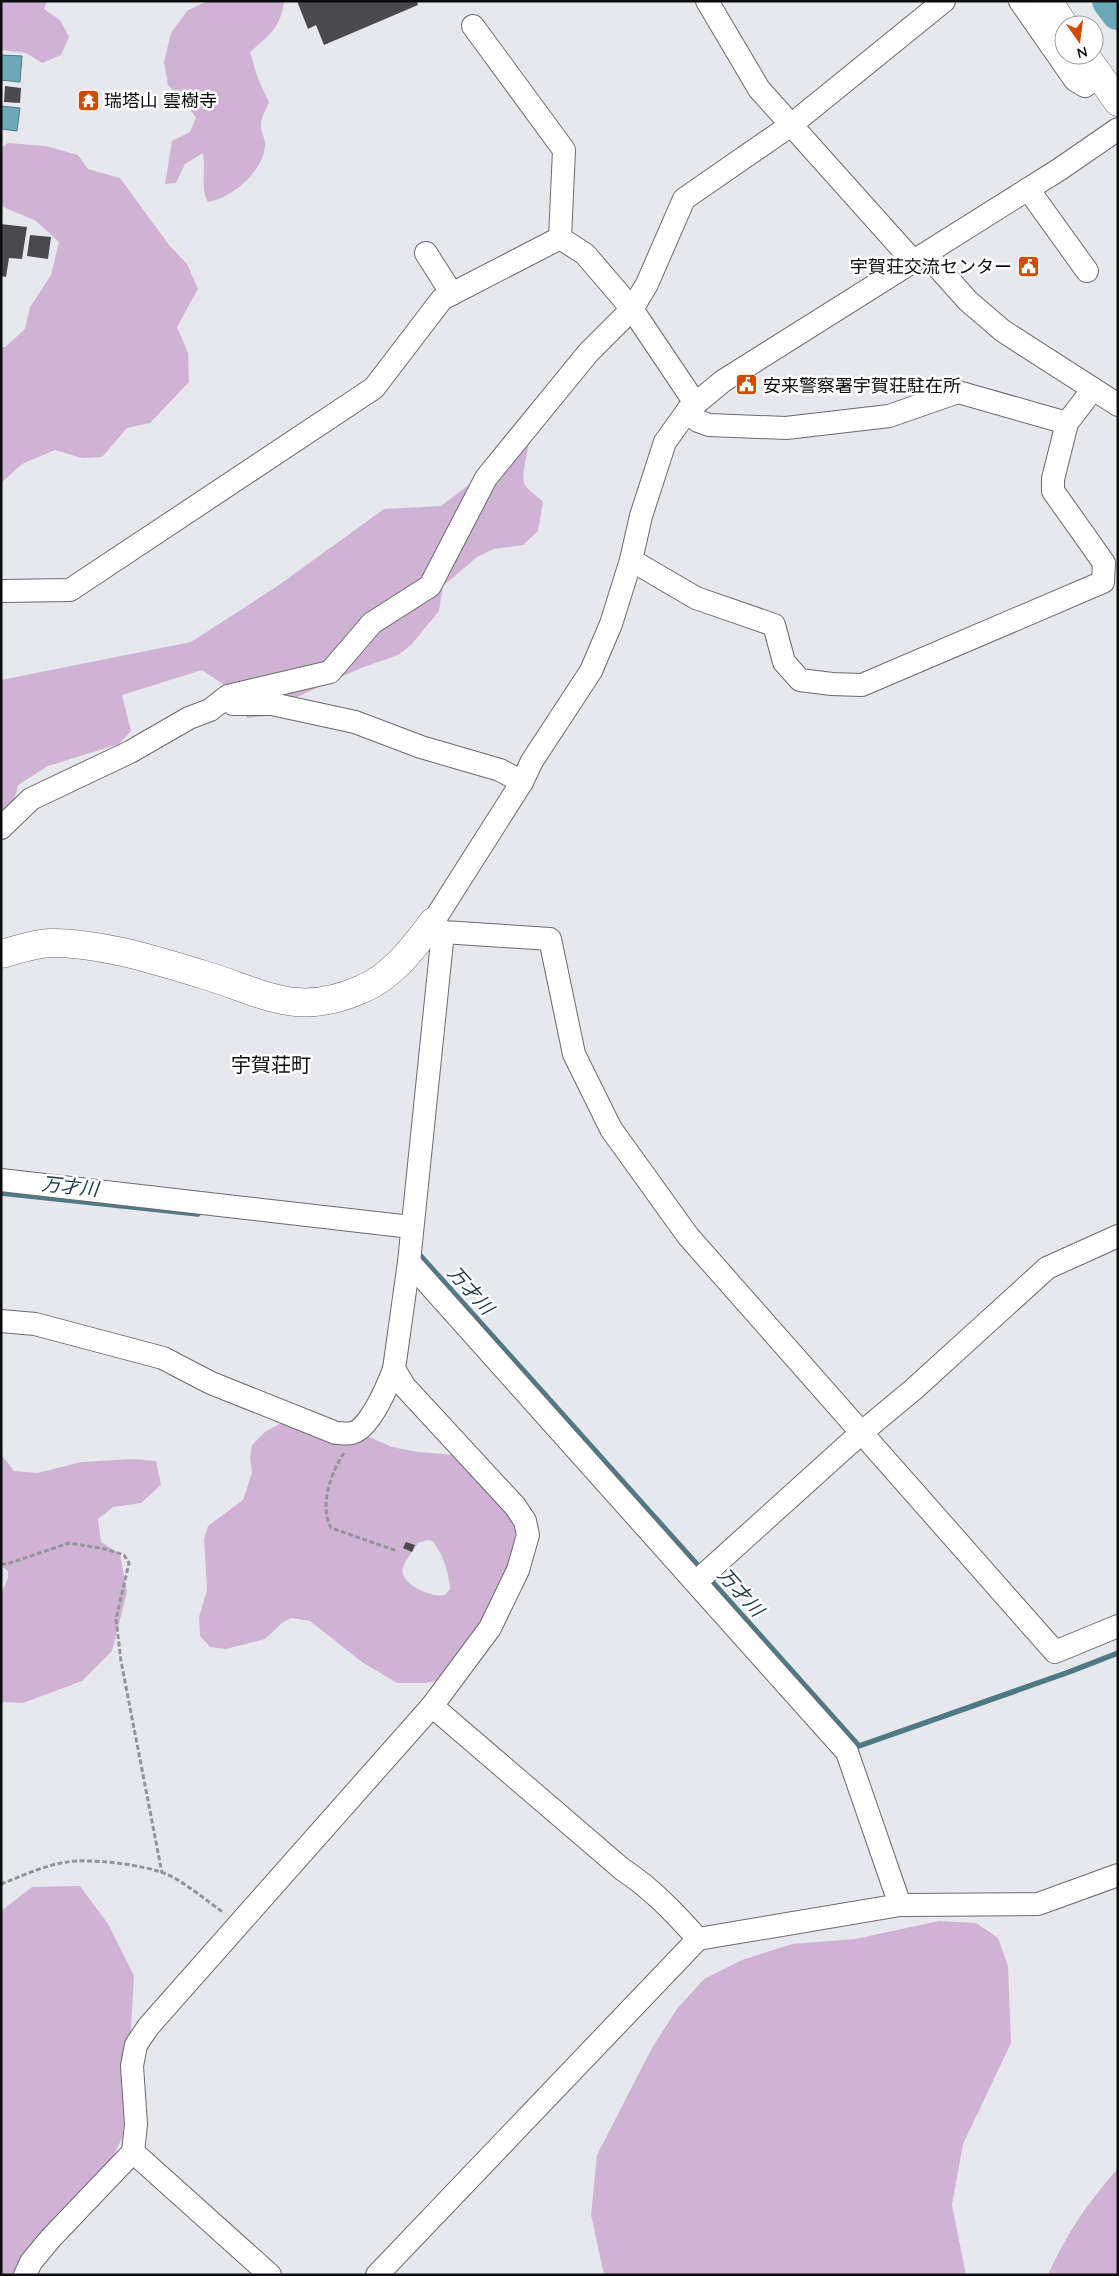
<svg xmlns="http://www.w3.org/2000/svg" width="1119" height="2276" font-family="Quicksand,'Noto Sans JP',sans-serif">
	<rect width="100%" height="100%" fill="#e7e8ed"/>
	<g fill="#d0b3d4" fill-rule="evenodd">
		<path d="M1,1H47L44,9L60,20L69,37L61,55L42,63L26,53L1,50Z"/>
		<path d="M208,1H284C281,27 269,36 250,52L258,79L269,102C267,108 261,117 261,124C260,131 266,139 265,146C263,172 232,198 208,202C200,189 206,169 203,153L185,164L176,183L165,184L172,141L190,132L196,118L187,105L168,85L164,62L171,33L188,10Z"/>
		<path d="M8,143L46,146L78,155L88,169L120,178L169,245L187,264L198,289L177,327L188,353L189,382L150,423L127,428L102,457L82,458L55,450L22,464L1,483V347H5L25,329L30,307L51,275L59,242L36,221L1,206V148Z"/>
		<path d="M529,434C531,448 519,474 525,485C529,491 537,496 543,502L538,531L523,545L494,549L477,557L443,586L439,611L411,645L398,655L361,668L286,702L268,716L247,718L235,692L202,670L122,695L131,731L119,744L48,766L18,785L14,801L1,812V680L191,642L276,587L384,509L441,506L504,458Z"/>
		<path d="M281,1423L367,1436L392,1447L418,1452L456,1455L472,1466L516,1524L513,1561L486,1616L440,1680L425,1683H397L362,1662L310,1621L291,1618L282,1623L265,1639L226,1649L210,1647L200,1636L199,1617L207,1590L204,1539L208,1526L243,1500L252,1473L250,1458L252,1445L265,1432ZM427,1540L433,1541C443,1554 449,1573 450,1589L445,1595C432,1598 398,1584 403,1567C406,1559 414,1550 418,1543Z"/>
		<path d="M1,1454L14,1471L37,1473L82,1462L133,1459L156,1461L161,1485L141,1503L113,1507L98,1519L101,1542L120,1554L127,1592L112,1651L82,1681L23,1703L1,1702V1593L8,1578V1571L1,1566Z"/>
		<path d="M80,1886L108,1924L134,1976L125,2132L113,2157L63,2211L13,2275H1V1911L32,1887Z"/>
		<path d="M939,1921L976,1923L998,1938L1008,1966L1011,2043L963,2144L952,2205L966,2275H604L591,2215L597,2155L652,2048L677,2009L704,1979L742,1960L792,1944L855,1939Z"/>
		<path d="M1118,2168V2275H1048C1067,2232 1088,2203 1118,2168Z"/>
	</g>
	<g fill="#6ca9b8" stroke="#4f7a85">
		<path d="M1,55L22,56L20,82L1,80Z"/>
		<path d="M1,106L20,108L17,131L1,129Z"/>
	</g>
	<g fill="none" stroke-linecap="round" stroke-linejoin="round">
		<g stroke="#4f7a85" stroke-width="5.5">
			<path d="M1,1193L198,1214"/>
			<path d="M418,1253L702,1570"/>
			<path d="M708,1577L859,1746L1069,1672L1118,1653"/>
		</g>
		<path stroke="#6ca9b8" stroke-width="34" d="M1109,1L1118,13"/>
	</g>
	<g fill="#4a4a4e">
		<path d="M297,1H417L418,5L324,45L316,25L308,29Z"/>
		<path d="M5,86L21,88L20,103L4,102Z"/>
		<path d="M1,224L27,227L22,259L9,258L6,277L1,276Z"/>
		<path d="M30,235L51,237L48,259L27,256Z"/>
		<path d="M406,1542L415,1545L412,1552L403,1548Z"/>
	</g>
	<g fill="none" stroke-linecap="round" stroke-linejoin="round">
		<defs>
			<g id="street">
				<path d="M707,1L759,89L913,261"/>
				<path d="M1020,1L1075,80L1085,86L1099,75"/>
				<path d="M1118,129L1060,169L723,381L688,410L665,442L641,516L631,560L611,624L591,671L532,761L522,782L433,922L443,932L550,939L574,1054L611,1129L688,1236L1055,1652L1118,1626"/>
				<path d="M1028,189L1087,271"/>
				<path d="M426,253L452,294"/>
				<path d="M926,254L968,301L1003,331L1118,405"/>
				<path d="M695,403L632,309L647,284L684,199L791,125L944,1"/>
				<path d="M688,410L698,421L709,425L786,428L889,416L958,392L1067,423"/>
				<path d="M631,560L696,598L774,625L784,662L800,680L832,684L862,685L1103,582L1104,563L1053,491V479L1067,423L1093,389"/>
				<path d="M1,591L70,590L374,388L442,299L560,238"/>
				<path d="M233,704H272L355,722L421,747L500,770L522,782"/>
				<path d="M1,828L31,799L130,752L189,718L210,710L228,696L330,672L372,623L430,586L486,478L588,353L632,309L585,254L560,238L564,150L473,26"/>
				<path d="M1,1180L411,1227"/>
				<path d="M409,1262L847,1752L900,1905"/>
				<path d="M1,1321L35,1324L163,1358L211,1383L336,1433C341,1433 347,1434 352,1433C370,1429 388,1385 394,1369"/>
				<path d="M696,1582L861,1433L914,1389L1047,1268L1118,1236"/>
				<path d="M432,1706L622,1869C652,1889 674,1912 698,1939"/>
				<path d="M133,2152L270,2275"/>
				<path d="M25,2275L31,2262L51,2238L133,2152L136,2124L132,2066L136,2045L148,2027L432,1706L490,1628L518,1570L528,1535L525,1521L515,1506L405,1387L394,1369L409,1262L443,932"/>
				<path d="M377,2275L698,1939L900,1905L1038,1904L1118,1875"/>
			</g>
			<path id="secondary" d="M1,954C17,950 33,944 49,943C98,942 155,960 201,974C263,992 295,1019 362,989C393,976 413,948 433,922"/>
			<g id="primary">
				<path d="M1048,1L1064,25"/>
				<path d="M1085,55L1118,102"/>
			</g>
		</defs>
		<use href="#street" stroke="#6a6b70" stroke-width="24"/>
		<use href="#secondary" stroke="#6a6b70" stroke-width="29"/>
		<use href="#primary" stroke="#6a6b70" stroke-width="29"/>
		<g stroke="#949599" stroke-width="3" stroke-dasharray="5 2.5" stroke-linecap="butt">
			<path d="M344,1453C331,1472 319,1506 331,1528L397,1551"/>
			<path d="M1,1564H7L69,1543L105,1549L124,1555L129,1563L116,1619L121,1661L162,1873"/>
			<path d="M1,1884C22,1876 45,1865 67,1862C89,1858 146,1865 166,1874C185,1882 207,1901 224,1913"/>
		</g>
		<use href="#street" stroke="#fff" stroke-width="22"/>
		<use href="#secondary" stroke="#fff" stroke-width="28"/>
		<use href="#primary" stroke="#fff" stroke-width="28"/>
	</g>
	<defs>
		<symbol id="temple-square" viewBox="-11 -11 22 22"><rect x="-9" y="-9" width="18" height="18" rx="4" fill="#cf4b00" stroke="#fff"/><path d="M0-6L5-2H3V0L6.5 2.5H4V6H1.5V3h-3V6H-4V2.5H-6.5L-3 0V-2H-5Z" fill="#fff"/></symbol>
		<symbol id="civic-square" viewBox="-11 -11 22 22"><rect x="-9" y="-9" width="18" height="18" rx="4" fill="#cf4b00" stroke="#fff"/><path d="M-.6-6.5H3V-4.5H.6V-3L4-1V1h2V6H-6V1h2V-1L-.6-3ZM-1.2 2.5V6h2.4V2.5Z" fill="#fff"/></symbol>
	</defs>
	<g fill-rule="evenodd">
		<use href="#temple-square" x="76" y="88" width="25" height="25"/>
		<use href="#civic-square" x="1016" y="254" width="25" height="25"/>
		<use href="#civic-square" x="734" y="372" width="25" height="25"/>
	</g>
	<g text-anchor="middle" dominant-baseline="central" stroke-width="5" stroke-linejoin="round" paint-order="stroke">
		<g font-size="18" fill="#0b0c0e" stroke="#fff" text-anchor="start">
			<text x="104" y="100">瑞塔山 雲樹寺</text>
			<text x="1012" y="266" text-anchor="end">宇賀荘交流センター</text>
			<text x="763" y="385">安来警察署宇賀荘駐在所</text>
		</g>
		<g font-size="19" font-style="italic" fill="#17363d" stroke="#fff">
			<text transform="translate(70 1186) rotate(6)">万才川</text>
			<text transform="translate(471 1290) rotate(48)">万才川</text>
			<text transform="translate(741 1592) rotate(48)">万才川</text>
		</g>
		<g font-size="20" fill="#0b0c0e" stroke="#fff">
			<text x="271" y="1064">宇賀荘町</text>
		</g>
	</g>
	<rect width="1119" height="2276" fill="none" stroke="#0b0c0e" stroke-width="5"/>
	<g transform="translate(1079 40) rotate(166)"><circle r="24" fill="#ffffff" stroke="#9d9e9f"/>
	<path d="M0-4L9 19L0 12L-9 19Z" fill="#cf4b00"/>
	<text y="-8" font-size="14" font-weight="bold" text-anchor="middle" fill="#0b0c0e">N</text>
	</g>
</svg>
